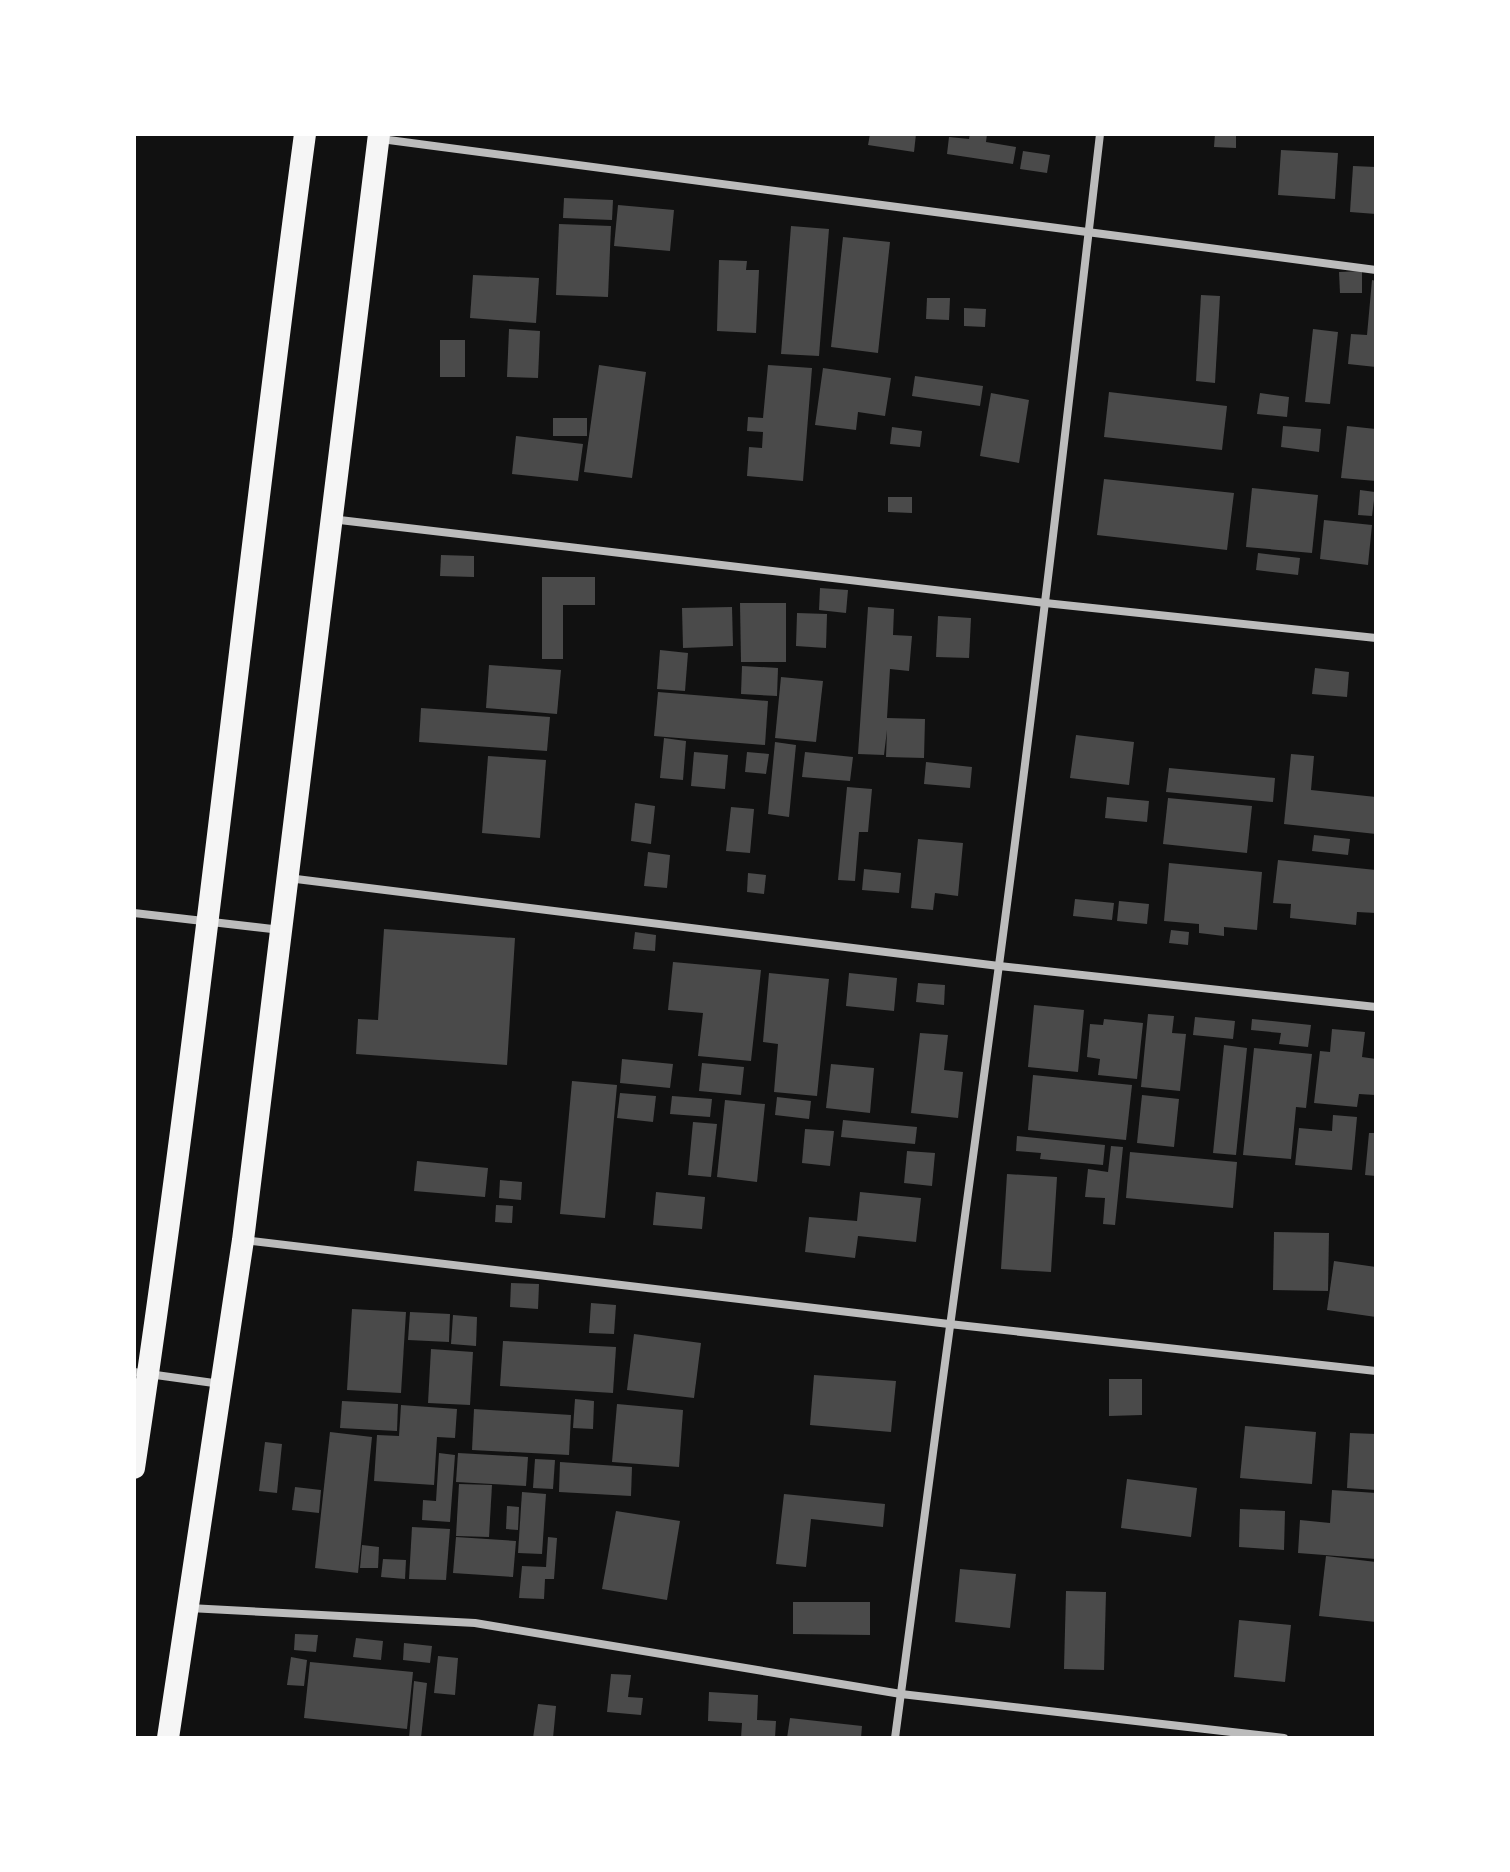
<svg xmlns="http://www.w3.org/2000/svg" width="1510" height="1872" font-family="'Golos Text',sans-serif">
	<rect width="100%" height="100%" fill="#111"/>
	<g fill="#4a4a4a">
		<path d="M870,134H916L914,152L868,145Z"/>
		<path d="M970,134H987L986,142L1016,147L1013,164L947,154L949,137L969,139Z"/>
		<path d="M1215,134H1236V148L1214,147Z"/>
		<path d="M1281,150L1338,153L1335,199L1278,195Z"/>
		<path d="M1023,151L1050,155L1047,173L1020,169Z"/>
		<path d="M1353,166L1376,167V214L1350,212Z"/>
		<path d="M564,198L613,200L612,220L563,218Z"/>
		<path d="M618,205L674,210L670,251L614,246Z"/>
		<path d="M559,224L611,226L608,297L556,295Z"/>
		<path d="M791,226L829,229L819,356L781,354Z"/>
		<path d="M843,237L890,242L878,353L831,347Z"/>
		<path d="M719,260L747,261L746,270H759L756,333L717,331Z"/>
		<path d="M1362,271V293H1340L1339,272Z"/>
		<path d="M473,275L539,278L536,323L470,318Z"/>
		<path d="M1372,280L1376,281V367L1348,364L1351,334L1367,335Z"/>
		<path d="M1201,295L1220,296L1215,383L1196,381Z"/>
		<path d="M927,298H950L949,320L926,319Z"/>
		<path d="M964,308L986,309L985,327L964,326Z"/>
		<path d="M509,329L540,331L538,378L507,377Z"/>
		<path d="M1313,329L1338,332L1330,404L1305,402Z"/>
		<rect x="440" y="340" width="25" height="37"/>
		<path d="M599,365L646,372L632,478L584,472Z"/>
		<path d="M768,365L812,368L803,481L747,476L749,447L762,448L763,432L747,431L748,417L763,418Z"/>
		<path d="M823,368L891,378L885,416L858,412L856,430L815,425Z"/>
		<path d="M915,376L983,386L980,406L912,396Z"/>
		<path d="M1109,392L1227,406L1222,450L1104,437Z"/>
		<path d="M991,393L1029,400L1019,463L980,456Z"/>
		<path d="M1260,393L1289,397L1287,417L1257,414Z"/>
		<rect x="553" y="418" width="34" height="18"/>
		<path d="M1283,426L1321,429L1319,452L1281,447Z"/>
		<path d="M1347,426L1376,429V481L1341,478Z"/>
		<path d="M892,427L922,431L920,447L890,444Z"/>
		<path d="M516,436L583,444L578,481L512,474Z"/>
		<path d="M1104,479L1234,493L1227,550L1097,535Z"/>
		<path d="M1252,488L1318,495L1312,553L1246,547Z"/>
		<path d="M1360,490L1375,492L1372,516L1358,515Z"/>
		<path d="M888,497H912V513L888,512Z"/>
		<path d="M1324,520L1372,525L1368,565L1320,559Z"/>
		<path d="M1258,553L1300,558L1298,575L1256,570Z"/>
		<path d="M441,555L474,556V577L440,576Z"/>
		<path d="M542,577H595V605H563V659H542Z"/>
		<path d="M820,588L848,590L846,613L819,610Z"/>
		<path d="M740,603H786V662H741Z"/>
		<path d="M732,607L733,646L683,648L682,608Z"/>
		<path d="M868,607L894,609L893,635L912,636L909,671L890,669L887,718L925,719L924,758L886,757L887,730L884,755L858,754Z"/>
		<path d="M797,613L827,614L826,648L796,646Z"/>
		<path d="M938,616L971,618L969,658L936,657Z"/>
		<path d="M660,650L688,653L685,691L657,689Z"/>
		<path d="M489,665L561,670L557,714L486,708Z"/>
		<path d="M742,666L778,668L777,696L741,694Z"/>
		<path d="M1315,668L1349,672L1347,697L1312,694Z"/>
		<path d="M781,677L823,681L816,742L775,738Z"/>
		<path d="M658,692L768,701L765,745L654,736Z"/>
		<path d="M421,708L550,717L547,751L419,742Z"/>
		<path d="M1076,735L1134,742L1129,785L1070,778Z"/>
		<path d="M664,738L686,741L683,780L660,778Z"/>
		<path d="M775,742L796,745L789,817L768,814Z"/>
		<path d="M694,752L728,755L725,789L691,786Z"/>
		<path d="M747,752L769,754L766,774L745,772Z"/>
		<path d="M805,752L853,757L850,781L802,777Z"/>
		<path d="M1291,754L1314,756L1311,790L1376,797V834L1284,824Z"/>
		<path d="M488,756L546,760L540,838L482,833Z"/>
		<path d="M926,762L972,767L970,788L924,784Z"/>
		<path d="M1169,768L1275,778L1273,802L1166,792Z"/>
		<path d="M847,787L872,789L868,832H859L855,881L838,880Z"/>
		<path d="M1107,797L1149,801L1147,822L1105,818Z"/>
		<path d="M1168,798L1252,806L1247,853L1163,844Z"/>
		<path d="M635,803L655,806L651,844L631,841Z"/>
		<path d="M731,807L754,809L750,853L726,851Z"/>
		<path d="M1314,835L1350,839L1348,855L1312,851Z"/>
		<path d="M918,839L963,843L958,896L935,893L933,910L911,908Z"/>
		<path d="M648,852L670,855L667,888L644,886Z"/>
		<path d="M1278,860L1376,870V913L1357,912L1356,925L1290,918L1291,904L1273,903Z"/>
		<path d="M1169,863L1262,872L1257,930L1224,927V936L1199,933V924L1164,921Z"/>
		<path d="M864,869L901,873L899,893L862,890Z"/>
		<path d="M748,873L766,875L764,894L747,892Z"/>
		<path d="M1075,899L1114,903L1112,920L1073,916Z"/>
		<path d="M1119,901L1149,904L1147,924L1117,921Z"/>
		<path d="M384,929L515,938L507,1065L356,1054L358,1019L378,1020Z"/>
		<path d="M1171,930L1189,932L1188,945L1169,943Z"/>
		<path d="M635,932L656,935L655,951L633,949Z"/>
		<path d="M673,962L761,970L751,1061L698,1056L703,1013L668,1010Z"/>
		<path d="M769,973L829,979L817,1096L774,1092L778,1044L763,1042Z"/>
		<path d="M849,973L897,978L894,1011L846,1006Z"/>
		<path d="M918,983L945,985L944,1005L916,1002Z"/>
		<path d="M1034,1005L1084,1010L1078,1072L1028,1067Z"/>
		<path d="M1148,1014L1174,1016L1172,1033L1186,1034L1180,1091L1141,1087Z"/>
		<path d="M1195,1017L1235,1021L1233,1039L1193,1035Z"/>
		<path d="M1104,1019L1143,1023L1137,1079L1098,1075L1100,1059L1087,1057L1090,1024L1103,1025Z"/>
		<path d="M1252,1019L1311,1025L1308,1047L1279,1044L1281,1033L1251,1030Z"/>
		<path d="M1332,1029L1365,1032L1362,1057L1376,1059L1375,1095L1359,1094L1357,1107L1314,1103L1320,1051L1330,1052Z"/>
		<path d="M920,1033L948,1035L944,1070L963,1072L958,1118L911,1113Z"/>
		<path d="M1224,1045L1247,1048L1236,1155L1213,1153Z"/>
		<path d="M1254,1048L1312,1054L1306,1108L1296,1107L1291,1159L1243,1155Z"/>
		<path d="M622,1059L673,1064L670,1088L620,1083Z"/>
		<path d="M702,1063L744,1067L741,1095L699,1091Z"/>
		<path d="M831,1064L874,1068L870,1113L826,1108Z"/>
		<path d="M1033,1075L1132,1085L1126,1140L1028,1130Z"/>
		<path d="M572,1081L617,1085L605,1218L560,1214Z"/>
		<path d="M620,1093L656,1096L653,1122L617,1118Z"/>
		<path d="M1142,1095L1179,1099L1174,1147L1137,1143Z"/>
		<path d="M672,1096L712,1099L710,1117L670,1114Z"/>
		<path d="M777,1097L811,1101L809,1119L775,1115Z"/>
		<path d="M725,1100L765,1104L757,1182L717,1177Z"/>
		<path d="M1333,1115L1357,1117L1352,1170L1295,1165L1299,1128L1332,1131Z"/>
		<path d="M843,1120L917,1127L915,1144L841,1137Z"/>
		<path d="M693,1122L717,1124L711,1177L688,1175Z"/>
		<path d="M805,1129L834,1131L830,1166L802,1163Z"/>
		<path d="M1369,1133H1376V1176L1365,1175Z"/>
		<path d="M1017,1136L1105,1145L1103,1165L1040,1159L1041,1153L1016,1151Z"/>
		<path d="M1111,1146L1123,1147L1115,1225L1103,1224L1105,1198L1085,1197L1088,1169L1108,1172Z"/>
		<path d="M907,1151L935,1153L932,1186L904,1183Z"/>
		<path d="M1130,1152L1237,1162L1233,1208L1126,1198Z"/>
		<path d="M417,1161L488,1168L485,1197L414,1191Z"/>
		<path d="M1007,1174L1057,1177L1051,1272L1001,1269Z"/>
		<path d="M500,1180L522,1182L521,1200L499,1198Z"/>
		<path d="M656,1192L705,1197L702,1229L653,1225Z"/>
		<path d="M860,1192L921,1198L916,1242L858,1236L855,1258L805,1252L809,1217L857,1221Z"/>
		<path d="M496,1205L513,1206L512,1223L495,1222Z"/>
		<path d="M1274,1232L1329,1233L1328,1291L1273,1290Z"/>
		<path d="M1334,1261L1376,1267V1317L1327,1310Z"/>
		<path d="M511,1283L539,1284L538,1309L510,1307Z"/>
		<path d="M591,1303L616,1305L614,1334L589,1333Z"/>
		<path d="M352,1309L406,1312L401,1393L347,1390Z"/>
		<path d="M410,1312L450,1314L449,1342L408,1340Z"/>
		<path d="M453,1315L477,1317L476,1346L451,1344Z"/>
		<path d="M634,1334L701,1343L694,1398L627,1390Z"/>
		<path d="M503,1341L616,1347L613,1393L500,1386Z"/>
		<path d="M431,1349L473,1352L470,1405L428,1403Z"/>
		<path d="M814,1375L896,1381L891,1432L810,1425Z"/>
		<path d="M1109,1379H1142V1415L1109,1416Z"/>
		<path d="M575,1399L594,1401L593,1429L573,1428Z"/>
		<path d="M342,1401L398,1404L397,1431L340,1428Z"/>
		<path d="M617,1404L683,1410L679,1467L612,1462Z"/>
		<path d="M401,1405L457,1409L455,1438L437,1437L434,1485L374,1481L377,1435L399,1436Z"/>
		<path d="M474,1409L571,1415L569,1455L472,1450Z"/>
		<path d="M1245,1426L1316,1432L1312,1484L1240,1478Z"/>
		<path d="M330,1432L372,1437L358,1573L315,1568Z"/>
		<path d="M1350,1433L1376,1434V1490L1347,1488Z"/>
		<path d="M265,1442L282,1444L277,1493L259,1491Z"/>
		<path d="M439,1453L455,1455L450,1522L422,1520L423,1500L436,1501Z"/>
		<path d="M458,1453L528,1457L526,1486L456,1482Z"/>
		<path d="M535,1459L555,1460L553,1489L533,1488Z"/>
		<path d="M560,1462L632,1467L631,1496L559,1492Z"/>
		<path d="M1127,1479L1197,1488L1191,1537L1121,1528Z"/>
		<path d="M459,1484L492,1485L489,1537L456,1536Z"/>
		<path d="M295,1487L321,1490L319,1513L292,1510Z"/>
		<path d="M1332,1490L1376,1493V1559L1298,1553L1300,1520L1330,1523Z"/>
		<path d="M522,1492L546,1494L542,1554L518,1553Z"/>
		<path d="M784,1494L885,1504L883,1527L811,1519L806,1567L776,1564Z"/>
		<path d="M507,1506L519,1507L518,1530L506,1529Z"/>
		<path d="M1240,1509L1285,1511L1284,1550L1239,1547Z"/>
		<path d="M616,1511L680,1521L667,1600L602,1589Z"/>
		<path d="M412,1527L450,1529L446,1580L409,1579Z"/>
		<path d="M456,1537L516,1541L513,1577L453,1573Z"/>
		<path d="M548,1537L557,1538L554,1579H545L544,1599L519,1598L522,1566L546,1567Z"/>
		<path d="M362,1545L379,1547L378,1568H360Z"/>
		<path d="M1326,1556L1376,1562V1622L1319,1616Z"/>
		<path d="M383,1559L406,1560L405,1579L381,1577Z"/>
		<path d="M960,1569L1016,1574L1010,1628L955,1622Z"/>
		<path d="M1066,1591L1106,1592L1104,1670L1064,1669Z"/>
		<path d="M793,1602H870V1635L793,1634Z"/>
		<path d="M1239,1620L1291,1625L1285,1682L1234,1677Z"/>
		<path d="M295,1634L318,1635L316,1652L294,1650Z"/>
		<path d="M356,1638L383,1641L381,1660L353,1657Z"/>
		<path d="M404,1643L432,1646L430,1663L403,1660Z"/>
		<path d="M438,1656L458,1658L455,1695L434,1693Z"/>
		<path d="M291,1657L307,1660L304,1686L287,1685Z"/>
		<path d="M310,1662L413,1672L407,1729L304,1718Z"/>
		<path d="M611,1674L631,1675L628,1697L643,1698L641,1715L607,1712Z"/>
		<path d="M414,1681L427,1683L421,1738H409Z"/>
		<path d="M709,1692L758,1695L757,1720L776,1721L775,1738H741L742,1723L708,1721Z"/>
		<path d="M538,1704L556,1706L553,1738H533Z"/>
		<path d="M790,1718L862,1726L861,1738H787Z"/>
	</g>
	<g fill="none" stroke-linecap="round" stroke-linejoin="round">
		<g stroke="#bcbcbc" stroke-width="8">
			<path d="M381,139L1376,270"/>
			<path d="M331,519L1045,603L1376,638"/>
			<path d="M288,878L999,966L1376,1007"/>
			<path d="M134,913L281,930"/>
			<path d="M244,1240L949,1324L1376,1371"/>
			<path d="M134,1372L221,1384"/>
			<path d="M189,1608L475,1623L901,1694L1284,1738"/>
			<path d="M895,1738C928,1480 965,1223 999,965C1036,688 1068,411 1100,134"/>
		</g>
		<g stroke="#f5f5f5" stroke-width="22">
			<path d="M134,1468C201,1025 245,578 305,134"/>
			<path d="M168,1738L243,1240L379,134"/>
		</g>
	</g>
	<rect width="1510" height="1872" fill="none" stroke="#ffffff" stroke-width="272"/>
</svg>
